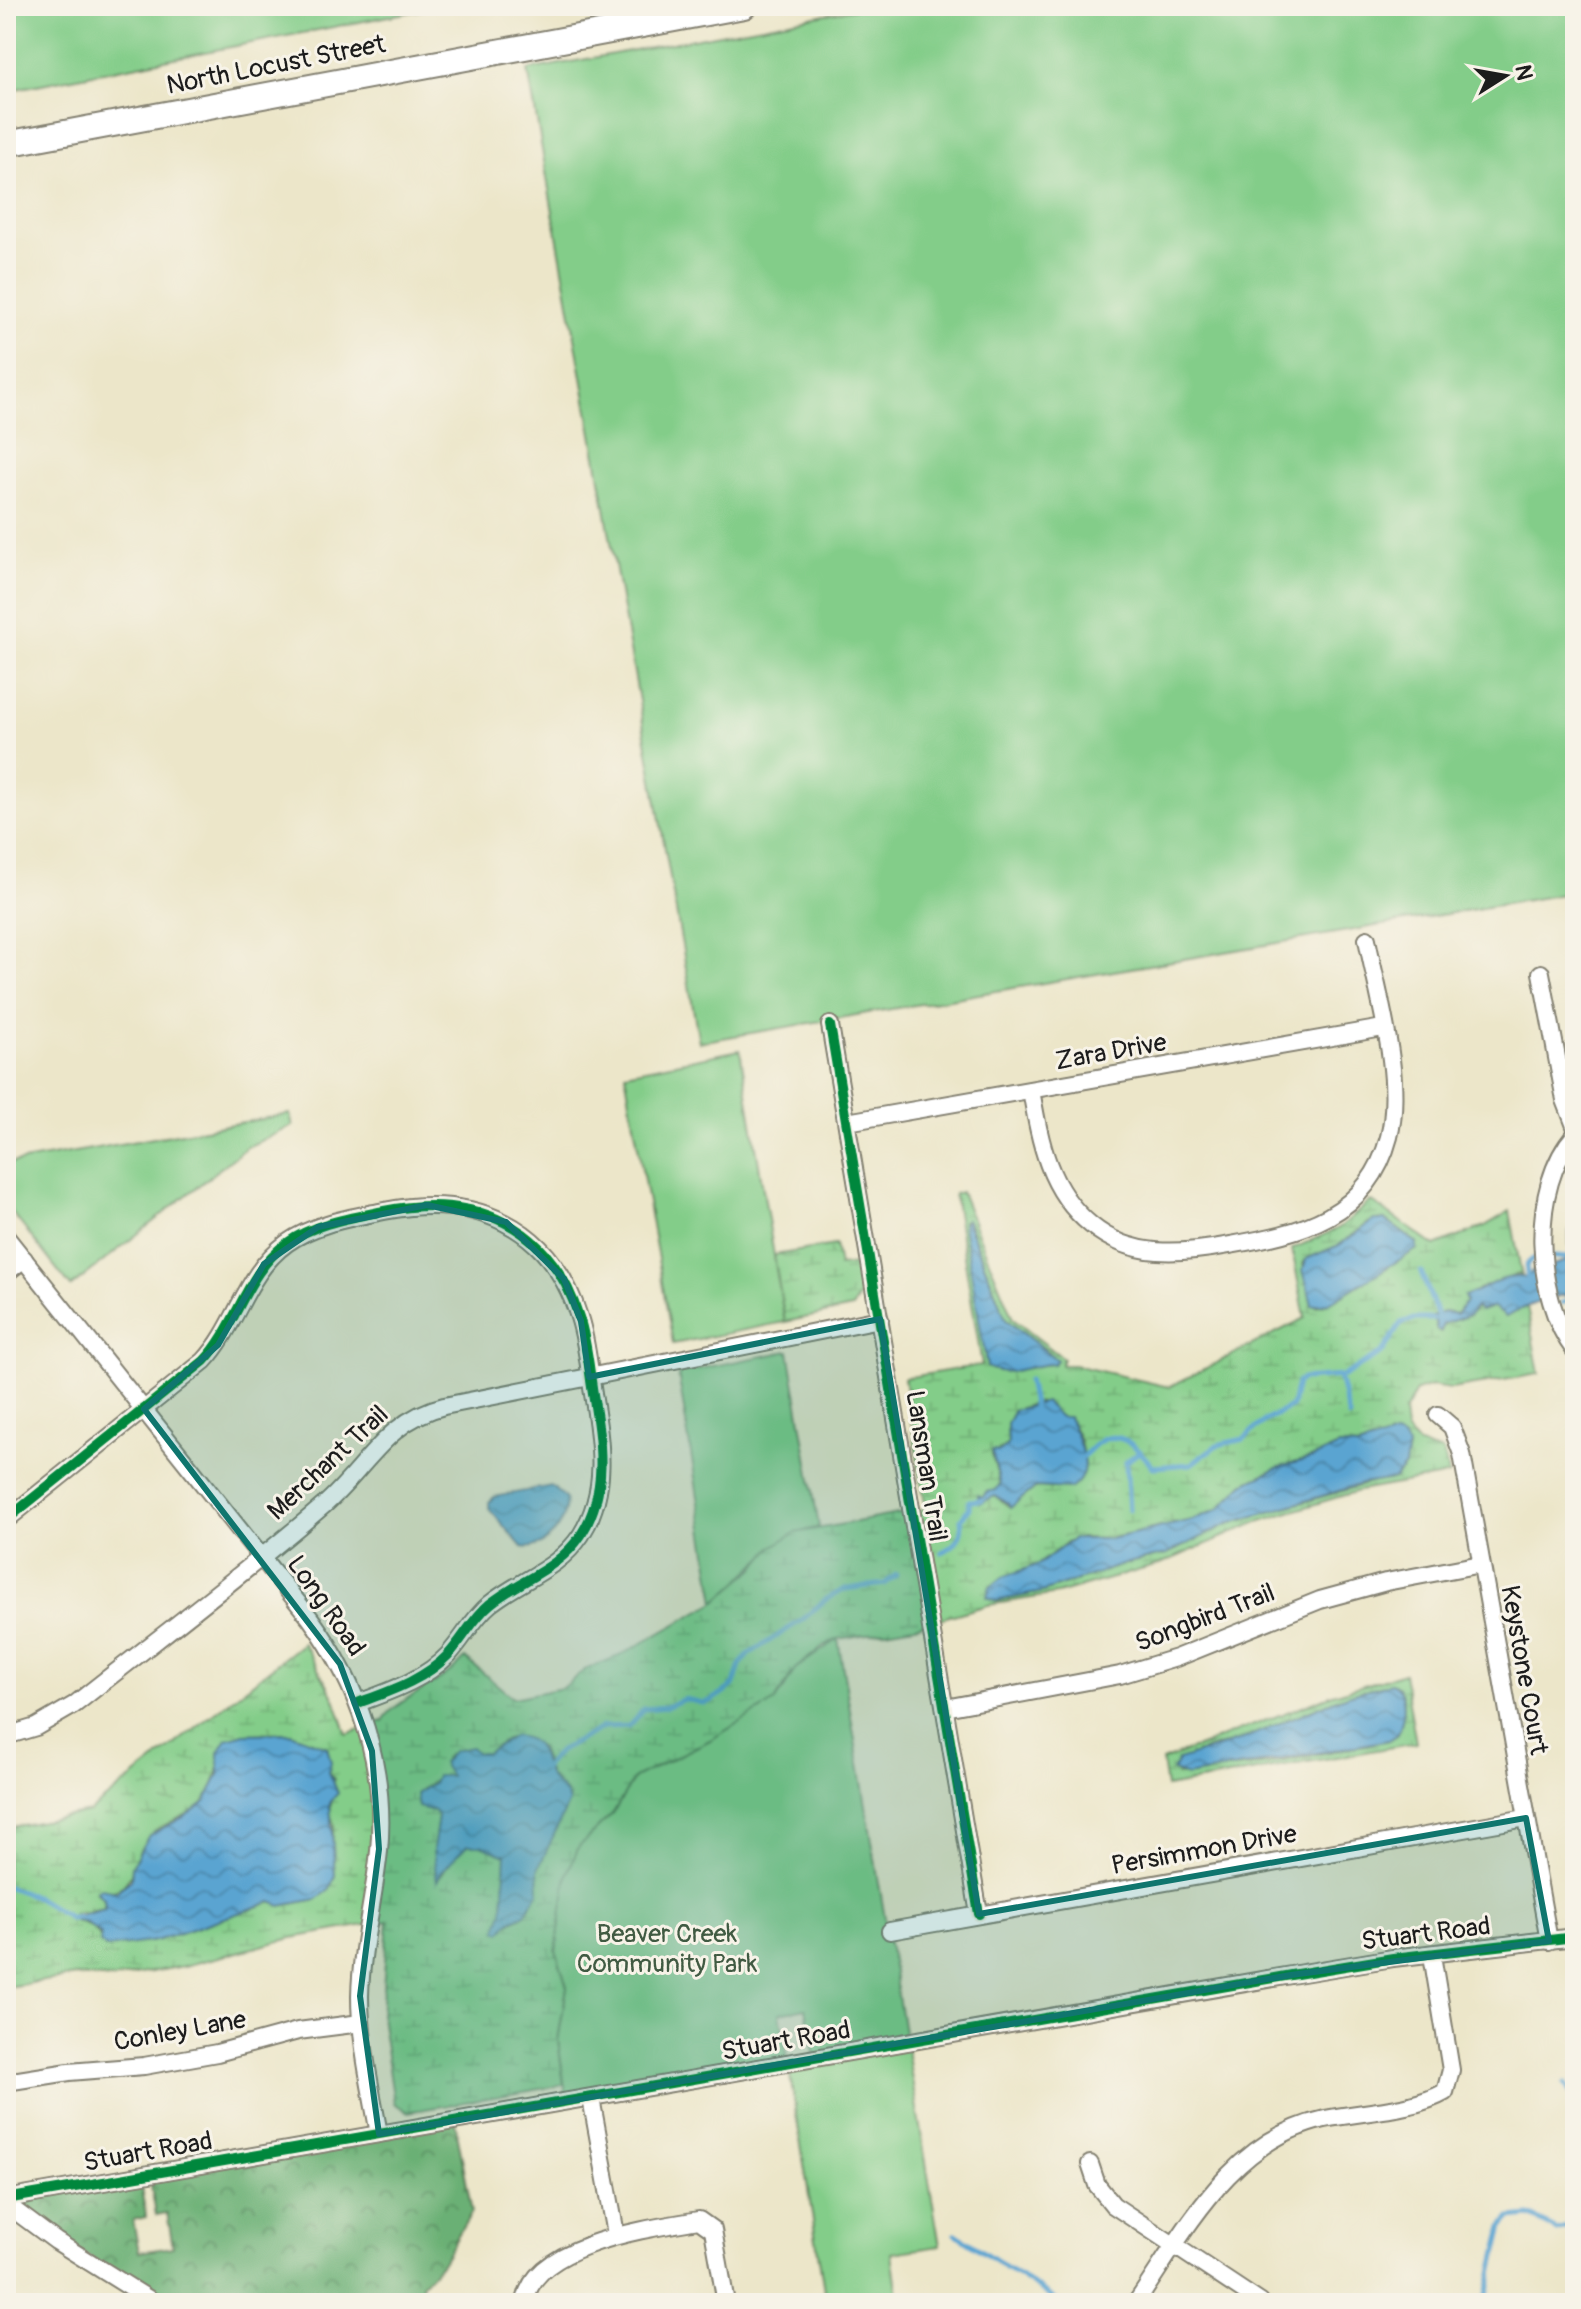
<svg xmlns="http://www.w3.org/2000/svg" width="1581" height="2309" font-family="Pangolin,sans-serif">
	<defs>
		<pattern id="forest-crowns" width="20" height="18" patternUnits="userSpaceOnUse" patternTransform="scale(2)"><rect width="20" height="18" fill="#6ab075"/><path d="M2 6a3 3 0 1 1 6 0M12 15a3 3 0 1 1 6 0" fill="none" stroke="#568e5f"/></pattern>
		<pattern id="wetland-marsh" width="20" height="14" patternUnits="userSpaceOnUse" patternTransform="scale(2)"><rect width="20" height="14" fill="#83cd89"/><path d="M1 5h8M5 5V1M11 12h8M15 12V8" fill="none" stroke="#71af76"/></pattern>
		<pattern id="water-waves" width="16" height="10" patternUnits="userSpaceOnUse" patternTransform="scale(2)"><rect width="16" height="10" fill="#5aa4d1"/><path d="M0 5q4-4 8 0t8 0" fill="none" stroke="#4a85a9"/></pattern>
	</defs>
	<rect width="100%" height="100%" fill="#f7f3e8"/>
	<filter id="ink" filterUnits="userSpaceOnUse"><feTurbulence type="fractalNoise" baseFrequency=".0125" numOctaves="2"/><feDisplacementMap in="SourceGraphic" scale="16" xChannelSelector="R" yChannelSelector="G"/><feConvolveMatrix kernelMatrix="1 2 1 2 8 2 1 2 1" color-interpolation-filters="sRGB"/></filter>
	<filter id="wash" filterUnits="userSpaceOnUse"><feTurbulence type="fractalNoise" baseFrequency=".006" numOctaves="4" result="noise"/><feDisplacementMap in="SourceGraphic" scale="32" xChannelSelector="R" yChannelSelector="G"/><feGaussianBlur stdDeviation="1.8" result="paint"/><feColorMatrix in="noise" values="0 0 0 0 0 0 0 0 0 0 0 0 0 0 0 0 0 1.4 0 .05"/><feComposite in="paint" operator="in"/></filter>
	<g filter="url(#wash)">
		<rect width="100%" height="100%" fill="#ece6c9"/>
		<g fill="#83cd89" stroke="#507452" stroke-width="2" fill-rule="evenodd">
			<path d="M6,6H441L6,91Z"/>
			<path d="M869,6H1575V892L699,1042L528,70Z"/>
			<path d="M740,1050L785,1322L673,1344L625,1073Z"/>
			<path d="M290,1114L293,1126L247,1147L71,1287L6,1205V1164Z"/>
			<path d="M789,1351L819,1527C773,1536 750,1575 715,1602L678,1373Z"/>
			<path d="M838,1639L940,2246L892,2253L899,2303H826L788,2063L567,2102L558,2040L567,1987L556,1951L567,1874L579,1846L613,1813L634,1778L759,1711L783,1691L795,1669ZM806,2008L815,2058L788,2063L780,2013Z"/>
		</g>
		<path fill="url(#forest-crowns)" stroke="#436648" stroke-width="2" d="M455,2121L472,2212L441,2263L422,2284L425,2303H155L6,2199L139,2176L146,2217L133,2220L139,2252L173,2247L167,2213L156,2215L149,2174Z"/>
		<g fill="url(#wetland-marsh)" stroke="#507452" stroke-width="2" fill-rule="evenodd">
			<path d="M961,1192L1013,1319L1063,1358L1061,1365H1074L1169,1387L1305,1318L1292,1249L1339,1228L1371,1201L1435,1246L1485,1226L1510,1211L1522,1277L1519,1274L1478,1289L1456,1314L1443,1312L1429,1319L1435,1321L1440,1332L1443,1324L1470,1315L1477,1307L1493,1306L1506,1317L1519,1307H1527L1539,1374L1451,1389L1431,1386L1416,1391L1404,1412L1406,1430L1419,1445L1443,1452L1449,1475L1359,1491L1325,1501L1258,1522L1158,1565L1057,1594L988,1605L915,1626L838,1639L823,1646L795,1669L775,1701L710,1740L634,1778L613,1813L579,1846L567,1874L556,1951L567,1987L558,2040L564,2085L408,2112L394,2103L381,2016L388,1921L292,1938L184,1966L113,1979L76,1976L6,1987V1828L89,1812L303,1643L334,1697L347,1734L383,1721C395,1698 442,1686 465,1658L513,1698L562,1688L586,1669L619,1656L715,1602L755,1568L772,1547L795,1533L926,1509L904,1378L982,1365L954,1194ZM1385,1220L1417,1243V1249L1329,1303L1316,1306L1303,1264L1306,1259L1339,1245L1370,1222ZM963,1221L969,1223L1006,1320L1049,1352L1053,1364C1029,1364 1011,1375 987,1367ZM1038,1402L1060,1417L1069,1418L1080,1440L1084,1463L1054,1488L1036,1487L1010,1507L995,1496L977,1499L996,1491L1000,1484L992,1455L1008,1444L1007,1424L1014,1410ZM1390,1436L1408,1447L1405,1466L1380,1480L1228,1524L1167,1554L1128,1563L1042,1592L996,1601L1003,1577L1039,1564L1066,1543L1081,1538L1110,1539L1192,1520L1219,1509L1243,1484L1277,1468L1312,1458L1339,1446L1358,1447ZM290,1733L327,1747L329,1772L334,1779L330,1813L334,1825L331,1849L335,1875L325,1891L310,1900L286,1905L271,1902L156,1941L125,1944L102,1940L91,1926L74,1920L73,1914L105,1909L104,1899L96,1892C145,1892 124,1858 154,1832C167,1821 194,1815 205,1801C220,1781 218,1760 228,1739L244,1734ZM508,1738L540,1747L549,1775L567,1794L569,1802L538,1869L539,1892L525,1914L497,1930L503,1911L506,1855L481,1845H467L454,1855L438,1880L433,1850L438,1817L434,1811L418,1807L416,1794L434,1780L450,1776L444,1758C467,1740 465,1755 486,1753Z"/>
			<path d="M835,1245L839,1266L855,1264L860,1295L852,1308L785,1322L774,1255Z"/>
			<path d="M1404,1673L1416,1743L1166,1787L1162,1761L1333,1694ZM1391,1683C1410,1692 1404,1717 1398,1734L1389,1740L1269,1764L1178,1775L1196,1753L1238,1741L1344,1696Z"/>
		</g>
		<g fill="url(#water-waves)" stroke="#3b6076" stroke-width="2">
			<path d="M1575,1218V1295L1570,1300L1564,1295C1542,1300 1524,1306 1506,1317L1493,1307L1480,1311L1476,1307L1470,1315L1443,1324L1441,1332L1437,1331L1435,1321L1427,1319L1443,1312L1456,1314L1466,1302L1464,1296C1489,1288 1500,1273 1528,1278L1532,1271L1570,1260L1569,1231Z"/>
			<path d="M966,1219L1006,1320L1057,1360L1053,1364C1031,1364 1007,1379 987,1367L963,1224Z"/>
			<path d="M1374,1220H1385L1417,1243V1249L1329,1303L1312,1305L1303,1270L1306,1259L1339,1245Z"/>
			<path d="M1045,1402L1060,1417H1069C1076,1439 1098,1471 1070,1489L1036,1487L1010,1508L1008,1503L995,1496L980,1503L978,1495L983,1497L986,1492L996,1490L1000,1484L992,1451L999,1452L1008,1444L1007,1424L1014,1410Z"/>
			<path d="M1395,1435L1403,1438L1408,1447L1405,1466L1394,1479L1362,1484L1228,1524L1167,1554L1128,1563L1042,1592L996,1601L987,1597L989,1588L1003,1577L1039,1564L1073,1539H1110L1192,1520L1219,1509L1243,1484L1277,1468L1312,1458L1339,1446L1358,1447Z"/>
			<path d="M551,1486L565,1498C570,1520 544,1553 522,1547L489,1509V1502L494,1497Z"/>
			<path d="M1391,1683C1410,1692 1404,1717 1398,1734L1389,1740L1187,1776L1173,1771L1178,1760L1238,1741L1344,1696Z"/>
			<path d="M290,1733L327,1747L331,1762L329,1772L338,1793L330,1803L335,1875L330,1889L317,1899L281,1906L271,1902L156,1941L106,1948L100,1943L101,1935L86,1923L70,1918L105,1909L104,1899L96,1891L101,1888L117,1891L131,1880L132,1866L149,1835L184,1817L205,1802L219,1775V1752L227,1739L244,1734Z"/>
			<path d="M514,1736C543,1738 539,1756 549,1776C555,1787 566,1788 569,1802L538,1869L539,1892L525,1914L509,1922L501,1932L497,1930L503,1911L506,1855L481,1845H467L442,1871L437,1882L433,1850L438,1817L434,1811L418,1807L416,1794L433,1783L436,1776H450L442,1763L453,1751L471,1747L477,1753H486Z"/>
		</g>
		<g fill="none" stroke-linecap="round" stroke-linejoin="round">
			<g stroke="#5aa4d1" stroke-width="5">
				<path d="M1554,1257L1570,1258L1575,1267"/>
				<path d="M1421,1272L1439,1319"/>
				<path d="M1528,1282L1526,1265L1533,1259"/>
				<path d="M1562,1303L1575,1297"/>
				<path d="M1339,1377L1349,1417"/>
				<path d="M1028,1380L1034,1410"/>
				<path d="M1078,1459C1087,1455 1091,1447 1099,1442C1122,1427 1141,1452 1153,1467L1191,1464L1217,1445L1244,1439L1263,1422L1292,1406L1297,1383L1302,1379L1343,1376L1382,1353L1401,1323L1414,1319H1432"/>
				<path d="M1129,1510L1126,1462L1140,1451"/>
				<path d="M942,1552C956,1546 964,1534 961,1519L969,1508V1501L982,1500"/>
				<path d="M544,1768L558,1752L603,1727L629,1726L644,1709L666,1707L684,1699L703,1703L711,1701L734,1685L740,1665L749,1654L802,1620L825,1600L845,1589L885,1584L896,1575"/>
				<path d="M6,1886L34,1896L70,1918L77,1917"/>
				<path d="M1565,2084L1575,2101"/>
				<path d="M956,2234L1060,2303"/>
				<path d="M1485,2303L1503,2226L1510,2218L1530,2216L1557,2230L1575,2224"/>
			</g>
		</g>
	</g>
	<g filter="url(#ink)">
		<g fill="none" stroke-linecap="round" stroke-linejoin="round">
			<defs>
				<g id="minor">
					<path d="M1541,973L1565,1100L1575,1126"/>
					<path d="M830,1025L979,1914"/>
					<path d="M1031,1090C1040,1141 1048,1190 1091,1225C1132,1259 1181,1254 1230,1245C1301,1233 1368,1217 1389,1137C1404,1079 1378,997 1367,939"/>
					<path d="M847,1122L1383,1028"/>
					<path d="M1575,1135C1529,1186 1534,1298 1575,1351"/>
					<path d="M6,1237L310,1618C359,1685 387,1767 379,1851C374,1900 361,1947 360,1996C360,2042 371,2089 379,2134"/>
					<path d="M6,1273L24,1259"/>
					<path d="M1438,1415L1452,1427L1462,1454L1549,1941"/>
					<path d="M6,1520L204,1361C238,1325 245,1273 287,1243C315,1223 350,1218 384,1211C474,1193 550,1224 579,1317C587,1341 589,1369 593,1394C601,1442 609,1491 581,1535C558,1570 521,1579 490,1604C473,1618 463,1639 448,1655C424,1680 390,1691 358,1703"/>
					<path d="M945,1708L1120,1675L1176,1658L1320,1600L1386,1582L1481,1564"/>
					<path d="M6,1736L36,1727L74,1705C157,1639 243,1575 323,1506C365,1470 386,1420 444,1406L880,1319"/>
					<path d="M890,1931L1526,1818"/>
					<path d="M6,2082L69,2072L144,2066L217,2053L298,2031L361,2023"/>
					<path d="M591,2098L616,2234"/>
					<path d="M1090,2164L1097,2185L1113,2205L1261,2303"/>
					<path d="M6,2199L1291,1975L1393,1958L1575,1937"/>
					<path d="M6,2204L56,2241L155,2303"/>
					<path d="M525,2303C532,2243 653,2228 699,2220L713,2230L726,2303"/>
					<path d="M1136,2303C1186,2230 1231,2139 1325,2119C1363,2111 1412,2111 1445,2092L1451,2070L1432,1955"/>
				</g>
				<path id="secondary" d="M6,144L744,6"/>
			</defs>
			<use href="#minor" stroke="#848172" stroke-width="20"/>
			<use href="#secondary" stroke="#848172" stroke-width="28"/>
			<use href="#minor" stroke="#fff" stroke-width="16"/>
			<use href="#secondary" stroke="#fff" stroke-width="24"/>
			<defs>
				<g id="cycleway">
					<path d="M830,1025L979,1914"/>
					<path d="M6,1520L204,1361C238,1325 245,1273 287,1243C315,1223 350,1218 384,1211C474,1193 550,1224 579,1317C587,1341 589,1369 593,1394C601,1442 609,1491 581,1535C558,1570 521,1579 490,1604C473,1618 463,1639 448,1655C424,1680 390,1691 358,1703"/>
					<path d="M6,2199L1291,1975L1393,1958L1575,1937"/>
				</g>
			</defs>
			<use href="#cycleway" stroke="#f7f3e8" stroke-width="15"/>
			<use href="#cycleway" stroke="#00873e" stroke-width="10"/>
		</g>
	</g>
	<path fill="#0f766e" fill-opacity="0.2" stroke="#0f766e" stroke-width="6" stroke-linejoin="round" d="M427,1205L506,1222L564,1279L581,1321L589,1377L880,1319L979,1914L1526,1818L1549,1941L1291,1975L379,2134L360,1996L379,1849L372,1751L340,1664L144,1409L218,1345L264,1264L318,1227Z"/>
	<g text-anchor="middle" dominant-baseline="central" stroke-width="6" stroke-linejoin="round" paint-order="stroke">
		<g font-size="26" fill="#1c1c1c" stroke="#f7f3e8">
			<text transform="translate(276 65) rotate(-11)">North Locust Street</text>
			<text transform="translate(1111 1052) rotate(-10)">Zara Drive</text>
			<text transform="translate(328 1463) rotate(-43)">Merchant Trail</text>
			<text transform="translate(926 1466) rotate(81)">Lansman Trail</text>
			<text transform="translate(326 1606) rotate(55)">Long Road</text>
			<text transform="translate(1205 1618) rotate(-21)">Songbird Trail</text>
			<text transform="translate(1524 1670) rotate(80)">Keystone Court</text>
			<text transform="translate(1204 1850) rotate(-10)">Persimmon Drive</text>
			<text transform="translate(1426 1934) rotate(-7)">Stuart Road</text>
			<text transform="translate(180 2031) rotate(-10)">Conley Lane</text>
			<text transform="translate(786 2041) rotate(-10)">Stuart Road</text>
			<text transform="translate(148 2152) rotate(-10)">Stuart Road</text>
		</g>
		<g font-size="26" fill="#405a42" stroke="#f7f3e8">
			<text x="667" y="1934">Beaver Creek<tspan x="667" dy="30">Community Park</tspan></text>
		</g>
	</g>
	<rect width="1581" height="2309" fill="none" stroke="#f7f3e8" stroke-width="32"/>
	<g transform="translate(1505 76) rotate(79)" stroke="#f7f3e8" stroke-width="6" paint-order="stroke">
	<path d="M0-6L14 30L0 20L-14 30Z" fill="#1c1c1c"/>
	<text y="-12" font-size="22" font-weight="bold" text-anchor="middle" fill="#1c1c1c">N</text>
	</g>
</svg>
